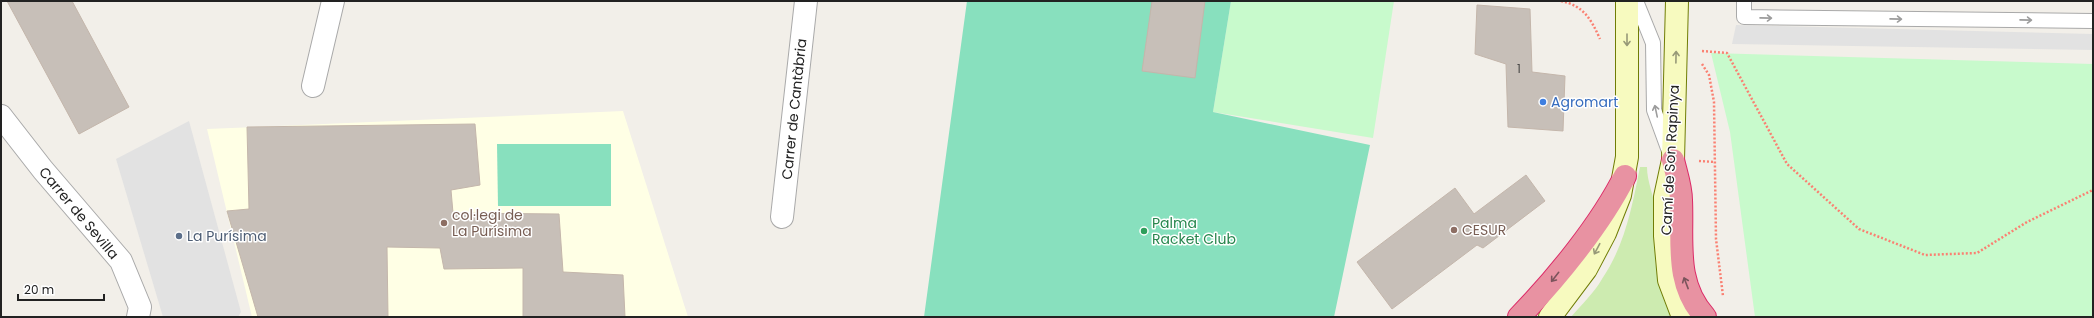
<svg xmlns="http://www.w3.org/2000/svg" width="2094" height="318" font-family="Poppins,sans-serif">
	<rect width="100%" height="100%" fill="#f2efe9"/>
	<path fill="#ffffe5" d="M623,111L688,317H252L207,129Z"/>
	<path fill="#cdebb0" d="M1640,167H1647C1647,182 1654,195 1655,210C1657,225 1655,241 1655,256C1656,277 1662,296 1670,315L1669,317H1571C1581,305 1594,293 1602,279C1625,245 1632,207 1640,167Z"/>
	<g fill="#c8facc">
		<path d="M1231,1H1394L1373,138L1213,112Z"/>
		<path d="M1711,53L2093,64V317H1755L1730,132Z"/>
	</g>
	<g fill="#88e0be">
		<path d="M967,1H1231L1213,112L1370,145L1334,317H924Z"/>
		<path d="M497,144H611V206H498Z"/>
	</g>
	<g fill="#e2e2e2">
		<path d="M1736,25L2093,34V50L1732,44Z"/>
		<path d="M189,121L241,312L238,317H163L116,159Z"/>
	</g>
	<g fill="#c7bfb8" stroke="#c4b6ab">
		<path d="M7,1H72L129,107L79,134Z"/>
		<path d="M1152,1H1205L1195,78L1142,71Z"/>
		<path d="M1477,5L1530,9L1532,72L1565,76L1563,131L1508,127L1506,64L1475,54Z"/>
		<path d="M475,124L480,185L451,190L453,213L559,214L563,272L623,275L625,317H523V268L444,269L440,248L387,247L388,317H258L227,211L249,209L247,127Z"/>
		<path d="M1526,175L1545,201L1483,248L1477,245L1392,309L1357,262L1455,188L1474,214Z"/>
	</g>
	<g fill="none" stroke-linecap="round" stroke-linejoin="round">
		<defs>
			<g id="lane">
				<path d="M1636,1L1653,43L1654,110L1669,151"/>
				<path d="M1744,1V17L2093,21"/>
			</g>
			<g id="street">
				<path d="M313,86L333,1"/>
				<path d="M1,116L43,170L121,261L140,307L138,317"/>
				<path d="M782,217L806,1"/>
			</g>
			<g id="secondary">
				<path d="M1677,1L1673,160L1665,197V236L1669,280L1683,317"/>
				<path d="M1550,317L1586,269L1605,233L1620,195L1627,157V1"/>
			</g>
			<g id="highway">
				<path d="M1673,160C1676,173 1681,187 1681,200C1683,241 1674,283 1705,317"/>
				<path d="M1519,317C1556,279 1601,224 1625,176"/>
			</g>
		</defs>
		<use href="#lane" stroke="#a9a9a9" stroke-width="16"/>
		<use href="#street" stroke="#a9a9a9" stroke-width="24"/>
		<use href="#secondary" stroke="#707d05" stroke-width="24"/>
		<use href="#highway" stroke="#dc2a67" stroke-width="24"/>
		<g stroke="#fa8072" stroke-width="2.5" stroke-dasharray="2 2" stroke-linecap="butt">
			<path d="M1561,1C1584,6 1591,19 1600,39"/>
			<path d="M1702,51L1727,53L1787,164L1859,229L1925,255L1977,253L2027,222L2093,190"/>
			<path d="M1702,64L1709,75L1714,102L1716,239L1723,296"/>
			<path d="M1699,161L1715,162"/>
		</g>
		<use href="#lane" stroke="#fff" stroke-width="14"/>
		<use href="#street" stroke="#fff" stroke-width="22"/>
		<use href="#secondary" stroke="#f7fabf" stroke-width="22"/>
		<use href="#highway" stroke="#e892a2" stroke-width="22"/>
	</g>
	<defs><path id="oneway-shaft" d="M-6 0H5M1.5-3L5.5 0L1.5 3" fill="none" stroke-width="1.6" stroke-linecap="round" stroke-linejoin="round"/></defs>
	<g stroke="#9c9c9c">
		<use href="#oneway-shaft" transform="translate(1766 18) rotate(1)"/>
		<use href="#oneway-shaft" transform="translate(1896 19) rotate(1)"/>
		<use href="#oneway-shaft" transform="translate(2026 20) rotate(1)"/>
		<use href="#oneway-shaft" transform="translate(1656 111) rotate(-102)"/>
	</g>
	<g stroke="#979978">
		<use href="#oneway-shaft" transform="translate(1627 40) rotate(90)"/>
		<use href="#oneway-shaft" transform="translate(1676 57) rotate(-89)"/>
		<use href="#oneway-shaft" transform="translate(1597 249) rotate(118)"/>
	</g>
	<g stroke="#7b545c">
		<use href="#oneway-shaft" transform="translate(1555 277) rotate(128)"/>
		<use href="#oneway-shaft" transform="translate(1686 283) rotate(-111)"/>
	</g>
	<circle fill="#3f7fe0" stroke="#fff" stroke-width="1.5" cx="1543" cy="102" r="4"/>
	<g fill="#8d6e63" stroke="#fff" stroke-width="1.5">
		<circle cx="444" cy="223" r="4"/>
		<circle cx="1454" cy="230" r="4"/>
	</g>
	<circle fill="#2e9e5b" stroke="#fff" stroke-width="1.5" cx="1144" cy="231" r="4"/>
	<circle fill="#5c6f8a" stroke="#fff" stroke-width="1.5" cx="179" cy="236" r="4"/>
	<g text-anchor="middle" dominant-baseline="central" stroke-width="3" stroke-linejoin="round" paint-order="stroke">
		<g font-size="12" fill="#4b4948">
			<text x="1519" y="68">1</text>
		</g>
		<g font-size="14" fill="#366cbe" stroke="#fff" text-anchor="start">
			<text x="1551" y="102">Agromart</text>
		</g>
		<g font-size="14" fill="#222" stroke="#fff">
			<text transform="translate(794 109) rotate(-84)">Carrer de Cantàbria</text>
			<text transform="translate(1670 160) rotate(-87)">Camí de Son Rapinya</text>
			<text transform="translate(79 213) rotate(50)">Carrer de Sevilla</text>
		</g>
		<g font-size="14" fill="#785e54" stroke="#fff" text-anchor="start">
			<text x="452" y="215">col·legi de<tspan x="452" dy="16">La Purísima</tspan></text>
			<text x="1462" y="230">CESUR</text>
		</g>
		<g font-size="14" fill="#27864d" stroke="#fff" text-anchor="start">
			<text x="1152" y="223">Palma<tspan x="1152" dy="16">Racket Club</tspan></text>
		</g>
		<g font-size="14" fill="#4e5e75" stroke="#fff" text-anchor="start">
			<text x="187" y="236">La Purísima</text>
		</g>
	</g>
	<rect width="2094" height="318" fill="none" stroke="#222222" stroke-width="4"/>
	<path d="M18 294v6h86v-6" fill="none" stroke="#222222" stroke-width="2"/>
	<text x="24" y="294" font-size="12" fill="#222222" stroke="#ffffff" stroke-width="3" paint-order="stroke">20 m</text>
</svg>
